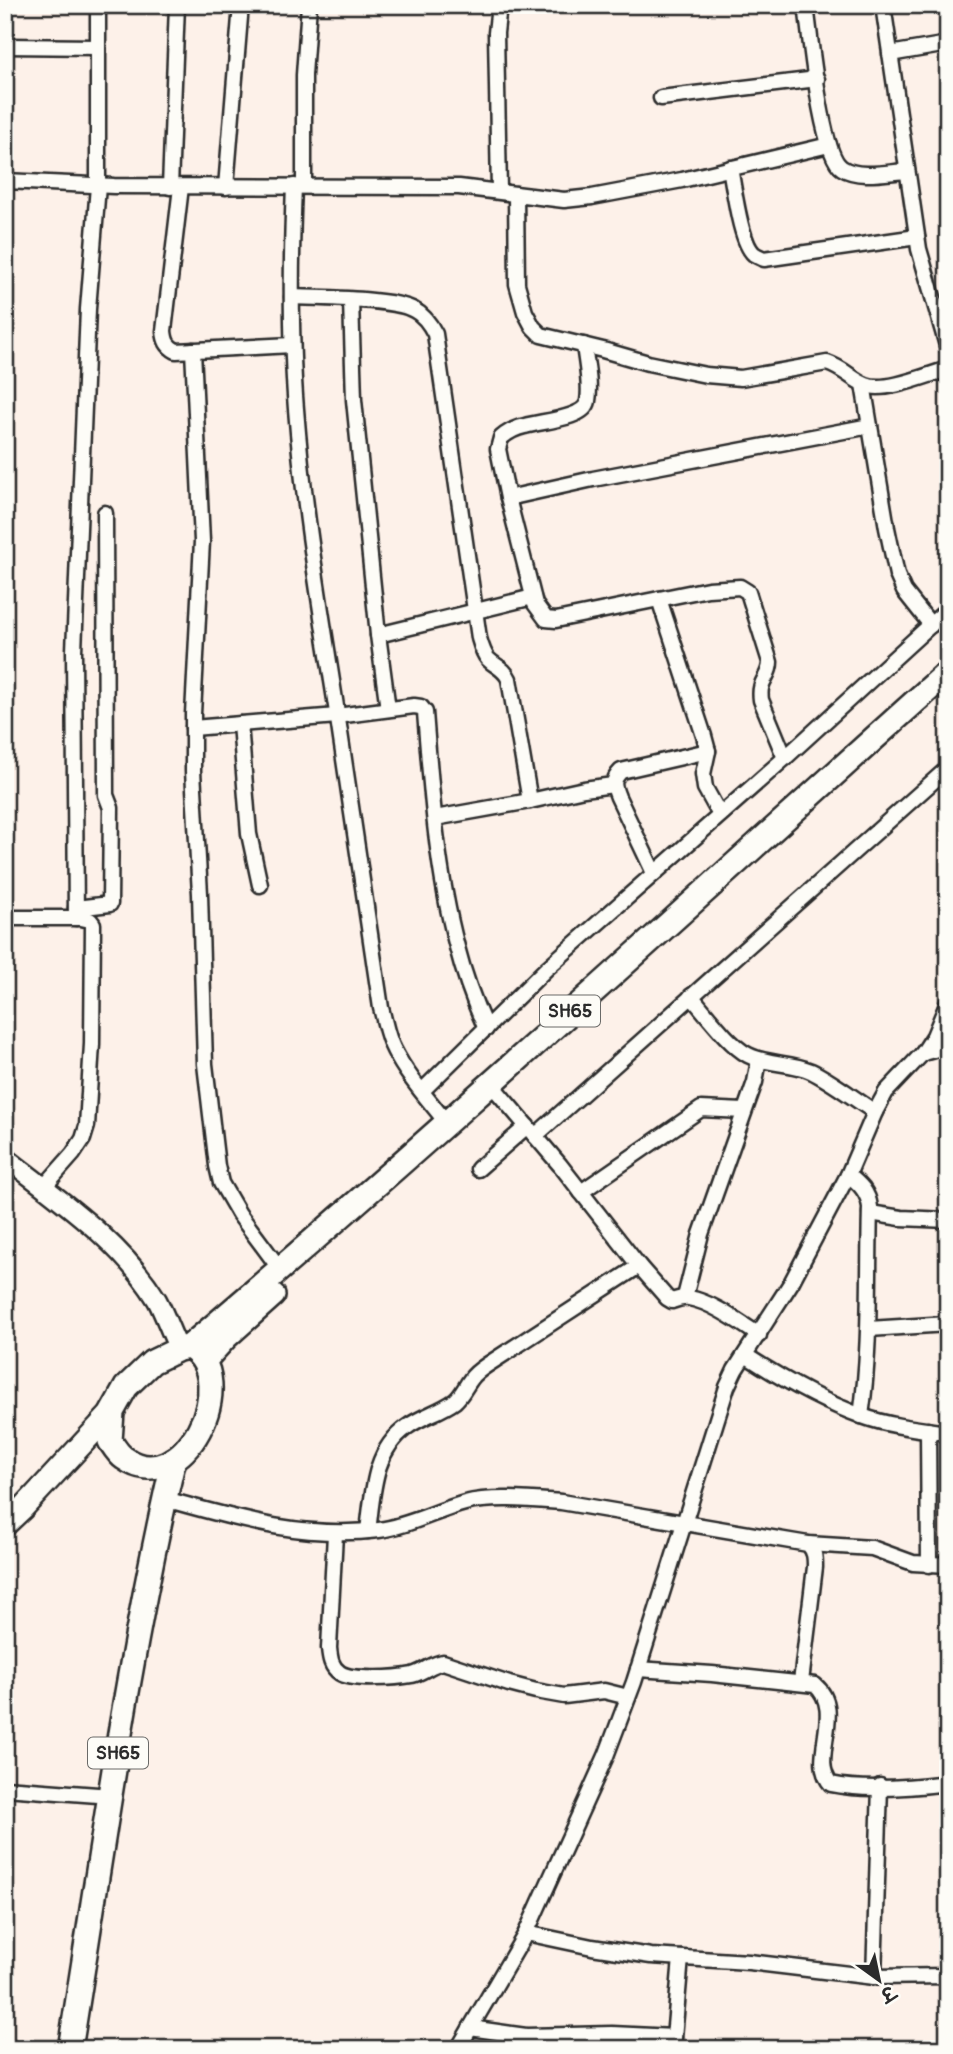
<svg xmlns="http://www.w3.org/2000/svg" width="953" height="2054" font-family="Pangolin,'Playpen Sans Deva',sans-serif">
	<rect width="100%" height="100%" fill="#fdf1e9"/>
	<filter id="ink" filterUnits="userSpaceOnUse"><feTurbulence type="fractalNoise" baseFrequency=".0143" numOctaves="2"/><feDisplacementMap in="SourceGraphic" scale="14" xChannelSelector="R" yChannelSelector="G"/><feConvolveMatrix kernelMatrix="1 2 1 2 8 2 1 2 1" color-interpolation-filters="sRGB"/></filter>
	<g filter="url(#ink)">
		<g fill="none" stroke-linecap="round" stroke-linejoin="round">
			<defs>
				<g id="minor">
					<path d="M806,5C810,34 821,155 842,168C859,179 888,172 907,171"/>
					<path d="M883,5L919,249L948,349"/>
					<path d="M5,46L98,47"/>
					<path d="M890,54L948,44"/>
					<path d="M661,98L817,79"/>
					<path d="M730,168C734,187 740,242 754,254C755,255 762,258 764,259L917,237"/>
					<path d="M5,181L114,186L459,187L564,200L592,197L682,180L829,145"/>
					<path d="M294,186C291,260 290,335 296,409C304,513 322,616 338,719C353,815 366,912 381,1008C385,1022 387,1037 394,1050C407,1076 428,1099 446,1122"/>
					<path d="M304,186V75L309,5"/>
					<path d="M170,187L177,5"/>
					<path d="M181,187L164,331C165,341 167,346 176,351L292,345"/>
					<path d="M226,187L241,5"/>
					<path d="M499,191L496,33L499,5"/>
					<path d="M516,194L517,284L525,312L533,327L541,335L603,350L648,363L706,375L741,378L827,363C845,369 851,379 866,385C885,393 927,375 948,369"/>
					<path d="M292,297C319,298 394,298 414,310C424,315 430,324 435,334L479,638C481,645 483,653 488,659C496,667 504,668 509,679L530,801"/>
					<path d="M351,300L354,400L378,635L388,709"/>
					<path d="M584,345C586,363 591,383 588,401C585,419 541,421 525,426C515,428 508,432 501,438L498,449L508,498L535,604L546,619L556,620L708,589L740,587L748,592L770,662C770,678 758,679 761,700L785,758"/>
					<path d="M193,350L202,541L193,714V771L200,894L205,1064L217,1166L221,1183L239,1214L280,1269"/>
					<path d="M863,384L887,528L897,575L904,591L931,625"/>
					<path d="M508,498L593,479L870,426"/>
					<path d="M659,599L704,736L708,751L703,774L705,788L720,815"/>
					<path d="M378,635L533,597"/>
					<path d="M240,724L249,834L260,885"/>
					<path d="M193,728L337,716L414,706L421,707L425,712C431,790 437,872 457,947C464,975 474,1002 486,1029"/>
					<path d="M435,818L530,801L584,789L613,785"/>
					<path d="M654,873L618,797C613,785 612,780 621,771L708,751"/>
					<path d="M76,908L110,904L111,808L106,795L105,513"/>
					<path d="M5,918H81L90,920L93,924L92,1044L87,1126L83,1139L73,1154L43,1188"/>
					<path d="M76,918L74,651L88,309L98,186V5"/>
					<path d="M691,996C706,1013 729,1045 748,1055C767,1065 791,1062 811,1071C830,1080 856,1100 875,1112"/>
					<path d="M923,1053L948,1046"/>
					<path d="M490,1083L560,1165L639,1266L667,1298L672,1301C678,1299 683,1297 689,1298C712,1302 739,1322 759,1335"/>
					<path d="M422,1091L546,969L785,758L948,609"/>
					<path d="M535,1136L948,768"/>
					<path d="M478,1169L527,1126"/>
					<path d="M848,1175C860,1184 868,1192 870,1207C868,1277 871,1347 861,1416"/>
					<path d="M581,1192L701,1109L744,1111"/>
					<path d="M870,1213L901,1218L948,1220"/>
					<path d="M685,1297L701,1234L755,1082L759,1060"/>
					<path d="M869,1329L948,1324"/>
					<path d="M745,1355C782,1379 820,1401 862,1416C889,1426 919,1429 948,1433"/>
					<path d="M928,1430L929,1565"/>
					<path d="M165,1499C237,1519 303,1539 379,1530C409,1526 436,1511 465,1503C491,1496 534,1500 561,1502L808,1544C815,1552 815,1557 815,1567L801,1682"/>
					<path d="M368,1531C373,1493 373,1451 407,1427C422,1416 440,1412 455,1401C462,1395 465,1387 471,1379C475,1373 481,1369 487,1365L639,1266"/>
					<path d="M335,1534L329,1648C330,1658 331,1667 340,1673C352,1681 397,1678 412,1675C424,1672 431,1664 443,1662L509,1684L536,1691L564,1696L604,1691L628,1697"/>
					<path d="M808,1544L872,1548L913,1563L948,1565"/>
					<path d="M638,1669L712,1674L815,1685C846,1711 808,1759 831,1784C863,1791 915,1787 948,1783"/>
					<path d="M5,1788L111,1796"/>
					<path d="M526,1933L592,1947L651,1956L749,1962L874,1977L948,1976"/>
					<path d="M874,1977L880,1786"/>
					<path d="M470,2028L526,2036L612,2034L674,2037"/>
					<path d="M458,2049L526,1933L606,1756L634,1682L727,1387L735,1370L791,1283L848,1175L875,1112L886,1092L923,1053L934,1036L948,1002"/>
					<path d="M673,2049L681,1958"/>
				</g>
				<path id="tertiary" d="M5,1157C58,1199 121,1241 157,1300C165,1315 171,1333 179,1349"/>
				<path id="secondary" d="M5,1525L23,1508L112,1412"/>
				<g id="primary">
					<path d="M189,1347C447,1128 696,898 948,672"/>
					<path d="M189,1347C243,1378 183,1501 124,1458C118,1454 114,1447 110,1441L112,1412L126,1387L152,1362L179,1349Z"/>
					<path d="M204,1361L226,1337L273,1295"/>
					<path d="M70,2049C102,1852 128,1653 174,1459"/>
				</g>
			</defs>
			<use href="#minor" stroke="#2b2b2b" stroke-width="19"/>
			<use href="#tertiary" stroke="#2b2b2b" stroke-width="23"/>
			<use href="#secondary" stroke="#2b2b2b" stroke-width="26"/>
			<use href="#primary" stroke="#2b2b2b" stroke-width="28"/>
			<use href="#minor" stroke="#fdfcf7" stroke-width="14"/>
			<use href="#tertiary" stroke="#fdfcf7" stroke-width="18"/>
			<use href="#secondary" stroke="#fdfcf7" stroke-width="21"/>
			<use href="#primary" stroke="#fdfcf7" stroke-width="23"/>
		</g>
	</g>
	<g text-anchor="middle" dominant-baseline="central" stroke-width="6" stroke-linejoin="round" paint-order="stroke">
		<g fill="#fdfcf7" stroke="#6a6a68" stroke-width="2">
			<rect x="540" y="995.5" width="60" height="31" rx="5"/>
			<rect x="88" y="1737.5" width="60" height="31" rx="5"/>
		</g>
		<g font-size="19" font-weight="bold" fill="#2b2b2b">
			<text x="570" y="1011">SH65</text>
			<text x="118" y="1753">SH65</text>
		</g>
	</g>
	<rect width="953" height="2054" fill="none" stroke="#fdfcf7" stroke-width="28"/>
	<rect x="14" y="14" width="925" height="2026" fill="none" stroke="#2b2b2b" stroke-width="2.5" filter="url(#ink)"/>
	<g transform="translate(879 1980) rotate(147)" stroke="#fdfcf7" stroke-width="5" paint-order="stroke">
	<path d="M0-5L12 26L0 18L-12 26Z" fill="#2b2b2b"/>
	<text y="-10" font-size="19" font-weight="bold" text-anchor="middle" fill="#2b2b2b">उ</text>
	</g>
</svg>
